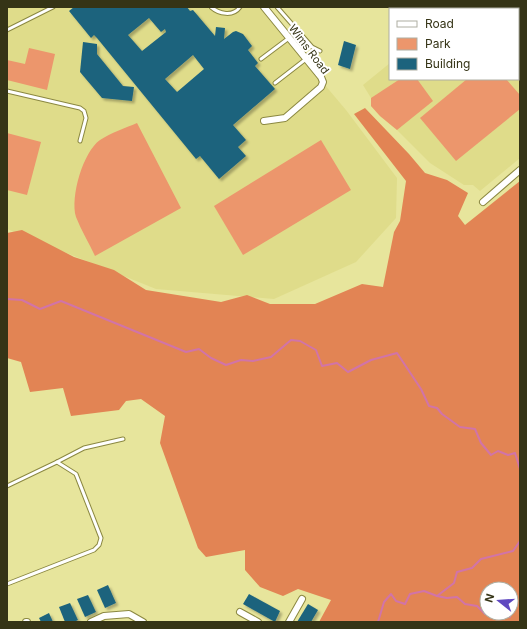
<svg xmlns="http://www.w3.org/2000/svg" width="527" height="629" font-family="Inter,sans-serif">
	<defs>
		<filter id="shadow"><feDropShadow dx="2.5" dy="2.5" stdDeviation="1" flood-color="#0004"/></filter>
	</defs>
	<rect width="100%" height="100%" fill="#e7e59c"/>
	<g fill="#dfdc8a">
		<path d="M7,7H259L346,110L397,178L396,218L356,262L274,299L156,289L7,229Z"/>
		<path d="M396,7H520V158L480,191L473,185H464L430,163L397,130L380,116L371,106V98L363,85L390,63V79H518V9H394Z"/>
	</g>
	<g fill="#ec966c">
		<path d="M29,48L55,54L47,90L7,80V60L25,64Z"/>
		<path d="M400,79H417L433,101L397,130L380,116L371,106V98Z"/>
		<path d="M467,79H506L520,95V109L456,161L420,118Z"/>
		<path d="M137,123L181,208L95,256C89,243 81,230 76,217C70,197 83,152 100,140C111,133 125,128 137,123Z"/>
		<path d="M7,133L41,142L27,195L7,190Z"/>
		<path d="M321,140L351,190L243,255L214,206Z"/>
	</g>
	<path fill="#e28454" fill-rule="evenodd" d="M365,108L409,154L425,173L447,180L468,193L458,216L465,225L520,181V622H319L331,600L298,589L283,596L260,587L245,570V550L206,557L198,548L160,443L165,416L141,399L126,401L119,410L71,416L63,388L30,392L21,362L7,358V233L22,230L74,257L114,270L146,290L221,302L247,295L270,304H315L362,284L383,287L394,232L400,221L406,181L354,114ZM487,589H511V613H487Z"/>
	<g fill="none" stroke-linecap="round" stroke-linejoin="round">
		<g stroke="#d174a8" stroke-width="2">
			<path d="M7,299L22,300L40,309L61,301L186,352L199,349L211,358L226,365L241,360L253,361L271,357L291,340L300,341L316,350L322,366L337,363L348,372L371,360L397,353L421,389L429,406L437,408L442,414L460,427L475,429L481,443L491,455L498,451L508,455L515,453L520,469"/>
			<path d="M437,596L454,583L457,572L472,568L481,559L513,551L520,541"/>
			<path d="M378,622L384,602L391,594L396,601L405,604L410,594L424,591L437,596L447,598L457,597L465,604L477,606L485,614L510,617"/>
		</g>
	</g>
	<g fill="#1c637d" fill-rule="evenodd" filter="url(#shadow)">
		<path d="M74,7H187L190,11L193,10L215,36L216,27L225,28L224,39L233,32L236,31L243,34L252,46L248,50L258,63L255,66L275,89L233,125L246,140L238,147L246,156L219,179L200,156L196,159L97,38L94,35L91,38L69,11ZM149,18L161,32L165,29L166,32L142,51L128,35ZM193,55L204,69L177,92L165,79Z"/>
		<path d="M344,41L356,45L350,69L338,65Z"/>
		<path d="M83,42L97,44V54L123,86L134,87L132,101L102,98L80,72Z"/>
		<path d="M108,585L116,603L105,608L97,590Z"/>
		<path d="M249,594L280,611L275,622L243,604Z"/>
		<path d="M88,595L96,612L85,617L77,599Z"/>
		<path d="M70,603L78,620L74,622H65L59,607Z"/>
		<path d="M308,604L318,610L311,622H297Z"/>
		<path d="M49,613L53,622H41L39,618Z"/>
	</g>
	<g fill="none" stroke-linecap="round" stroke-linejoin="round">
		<defs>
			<g id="lane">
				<path d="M211,7C219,14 233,17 240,7"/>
				<path d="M277,7L312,47L320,51"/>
				<path d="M7,30L53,7"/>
				<path d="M261,59L289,38"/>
				<path d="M275,83L306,59"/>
				<path d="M7,91L80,108L84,111L86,118L80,141"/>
				<path d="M7,486L57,462L84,448L123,439"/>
				<path d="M7,584L94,550L99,545L101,538L76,474L57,462"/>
			</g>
			<g id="street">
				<path d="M264,121L285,118L321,87L323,82L321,77L264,7"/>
				<path d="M483,202L520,170"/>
				<path d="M240,612L258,622"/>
				<path d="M26,622H27"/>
				<path d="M91,622L104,616L129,614L143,622"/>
				<path d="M289,622L302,599"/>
			</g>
		</defs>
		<use href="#lane" stroke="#8b8841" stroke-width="5"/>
		<use href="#street" stroke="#8b8841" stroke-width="8"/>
		<use href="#lane" stroke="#fff" stroke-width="3"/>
		<use href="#street" stroke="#fff" stroke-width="6"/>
	</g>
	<g text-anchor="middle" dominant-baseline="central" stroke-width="4" stroke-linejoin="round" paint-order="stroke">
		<g font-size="11" fill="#353416" stroke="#fff">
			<text transform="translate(309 49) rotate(53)">Wims Road</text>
		</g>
	</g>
	<rect width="527" height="629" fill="none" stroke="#353416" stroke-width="16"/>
	<rect x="389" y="8" width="130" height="72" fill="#ffffff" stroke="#aeaea2"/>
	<rect x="397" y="21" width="20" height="6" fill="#ffffff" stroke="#aeaea2"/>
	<text x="425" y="28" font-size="12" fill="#353416">Road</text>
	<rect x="397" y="38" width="20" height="12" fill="#ec966c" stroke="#aeaea2"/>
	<text x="425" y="48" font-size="12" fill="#353416">Park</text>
	<rect x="397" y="58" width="20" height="12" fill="#1c637d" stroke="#aeaea2"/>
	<text x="425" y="68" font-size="12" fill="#353416">Building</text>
	<g transform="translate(499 601) rotate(287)"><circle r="19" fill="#ffffff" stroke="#aeaea2"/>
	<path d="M0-3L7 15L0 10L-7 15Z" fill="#5f48c0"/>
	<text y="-6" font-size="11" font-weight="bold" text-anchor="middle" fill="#353416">N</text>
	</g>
</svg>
